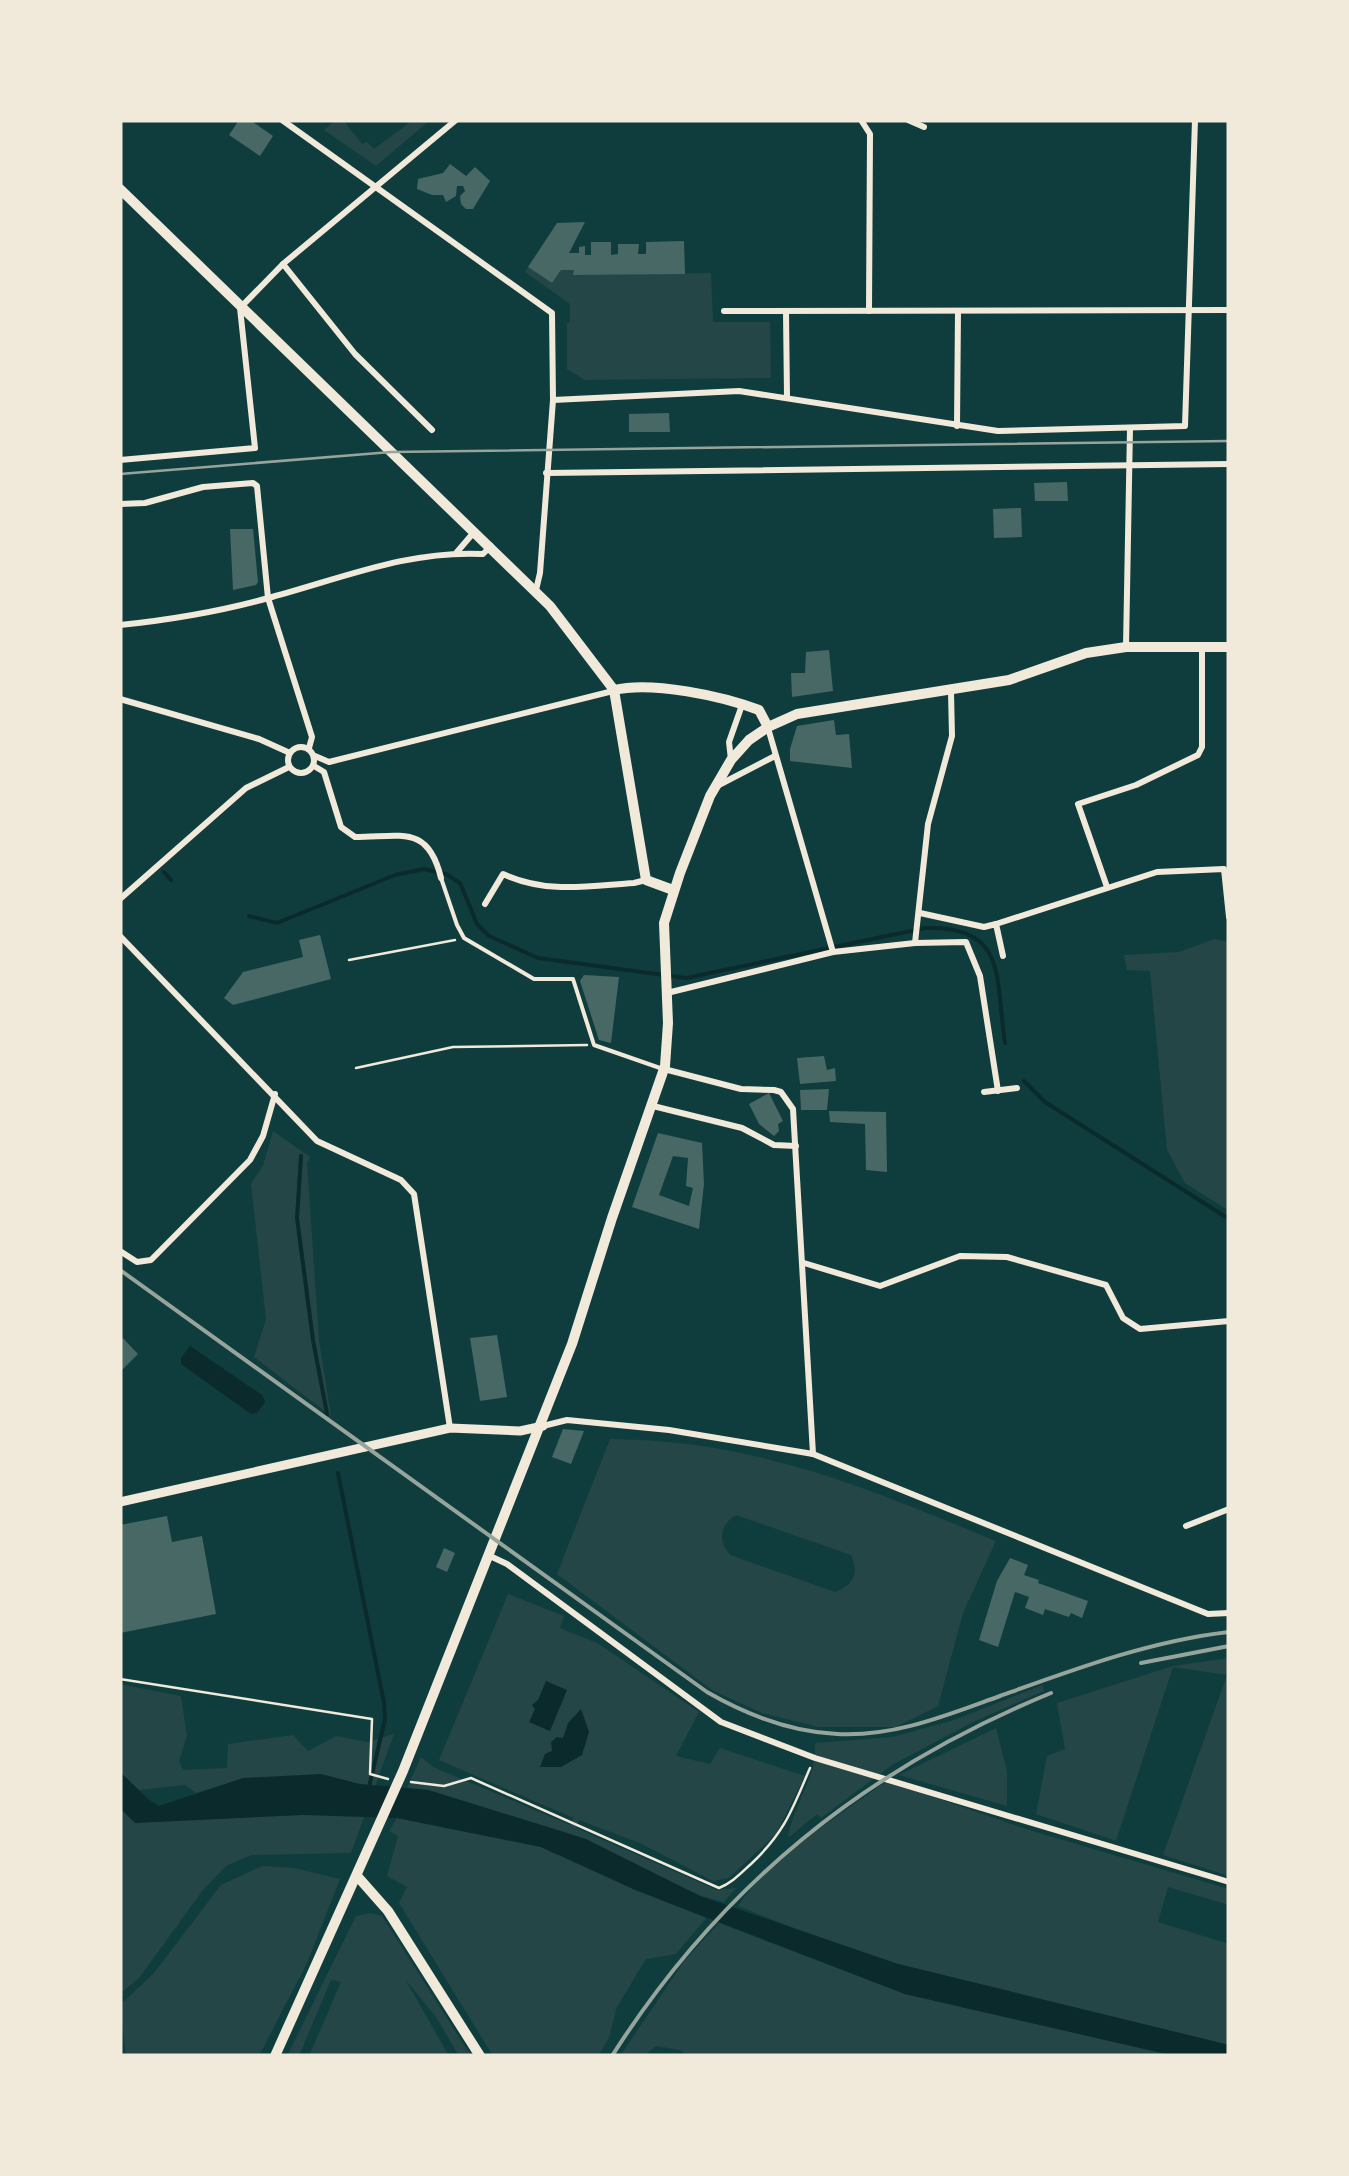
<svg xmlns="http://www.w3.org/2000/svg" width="1349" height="2176" font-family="'Varela Round',sans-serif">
	<rect width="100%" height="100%" fill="#0f3d3e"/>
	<g fill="#244646" fill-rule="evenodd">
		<path d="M336,120H343L362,144L367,142L374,149L413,120H430L376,166L324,130Z"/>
		<path d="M528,267L552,283L561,270H574V275L711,273L713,322H770L771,378L585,380L567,369V323L570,322V304L525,272Z"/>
		<path d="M1214,939L1229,942V1211L1185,1183L1167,1150L1150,971L1127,970L1124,955L1179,952Z"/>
		<path d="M273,1131L310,1157L307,1163L319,1340L331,1416L254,1357L266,1319L251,1184L263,1166Z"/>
		<path d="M610,1439C754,1440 865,1487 996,1541L963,1613L938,1706L896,1727H818L762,1713L712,1690L557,1574ZM736,1515L851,1555C859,1573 854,1585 835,1592L730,1555C718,1540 719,1526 736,1515Z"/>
		<path d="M508,1594L564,1616L560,1628L599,1644L699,1712L676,1756L710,1764L720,1748L805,1776L776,1834L729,1878L713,1881L642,1844L579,1820L576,1828L717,1890L736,1888L724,1902L701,1896L572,1835L633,1889L706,1918L676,1954L646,1959L617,2007L609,2038L598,2056H493L399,1903L407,1887L387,1876L398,1836L389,1831L397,1818L541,1847L557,1855L567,1833L428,1790L407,1788L421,1757L433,1767L570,1825L574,1818L439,1760Z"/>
		<path d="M1229,1658V1876L1163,1855L1227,1675L1173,1667L1116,1841L1036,1814L1047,1756L1065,1749L1057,1703L1173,1666Z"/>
		<path d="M120,1684L181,1696L187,1736L179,1761L183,1770L227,1768L228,1744L293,1735L308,1751L336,1736L367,1742L394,1734L351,1853L251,1855L226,1866L203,1890L139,1978L120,1994V1808L132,1820L214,1788L196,1793L185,1785L139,1790L120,1772Z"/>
		<path d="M1043,1685L1044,1691L973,1722L892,1765L821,1818L817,1814L788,1838C793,1804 818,1777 815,1743L892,1737L954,1720Z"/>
		<path d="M996,1728L1007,1771V1806L899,1775Z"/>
		<path d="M887,1781L1029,1830L1229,1889V1905L1168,1887L1158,1922L1229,1944V2045L898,1964L829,1942L738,1906C767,1861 842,1813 887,1781Z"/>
		<path d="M262,1866L294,1868L340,1879L307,1963L259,2056H126L120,2005L154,1973L221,1885Z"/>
		<path d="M370,1913L382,1916L471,2056H459L436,2017L405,1979L449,2056H309L341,1982L331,1980L299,2056H287L356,1916Z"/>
		<path d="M719,1923L905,1994L1175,2056H690L679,2050L656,2046L644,2056H620L685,1960Z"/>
	</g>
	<g fill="#0a2a2b">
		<path d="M190,1346L262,1395L265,1402L257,1413L251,1414L181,1364V1358Z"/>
		<path d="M546,1681L567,1690L550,1731L529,1722L535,1709L532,1705L538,1700Z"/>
		<path d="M581,1709L589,1732L582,1755L561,1767H540L545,1754L552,1751L551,1742L557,1737L563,1738L568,1723Z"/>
		<path d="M120,1772L148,1799L159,1806L243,1778L321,1774L360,1784L428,1790L586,1839L700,1896L898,1964L1229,2045V2056H1175L905,1994L633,1889L541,1847L397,1818L303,1815L135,1823L120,1808Z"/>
	</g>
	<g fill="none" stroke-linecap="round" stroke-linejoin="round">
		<g stroke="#0a2a2b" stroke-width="4">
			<path d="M164,872L171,880"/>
			<path d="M249,916L277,923L395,875L424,869L446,874L460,883L477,924L489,936L538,958L686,978L925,928C1008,925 995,978 1005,1043"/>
			<path d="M1024,1081L1045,1102L1229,1219"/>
			<path d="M301,1156L297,1218L313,1340L327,1414"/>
			<path d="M338,1473L384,1703L385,1719L369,1787"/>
		</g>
	</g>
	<g fill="#486865" fill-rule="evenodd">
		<path d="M239,120H250L273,136L260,156L229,135Z"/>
		<path d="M450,164L466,176L475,167L490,181L473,209H466L461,204L460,196L465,191L463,186H457L456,196L446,202L443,195H432L417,189L418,179L443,173Z"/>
		<path d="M585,222L569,253H579V247L585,246V255H591V242H611V255L618,254V244H639L638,254H646V242L684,241L685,274L573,275L574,270H561L552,283L528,267L557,223Z"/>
		<path d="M669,413L670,432H629V414Z"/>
		<path d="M1067,482L1068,501H1035L1034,483Z"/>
		<path d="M1021,508L1022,537L994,538L993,509Z"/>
		<path d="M230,529H253L258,582L256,585L233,590Z"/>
		<path d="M829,650L833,691L792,697L791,673H805L806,652Z"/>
		<path d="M834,720L836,735L849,734L852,768L790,761V749L797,726Z"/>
		<path d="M320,935L331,979L233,1005L224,998L243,972L303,957L299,940Z"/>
		<path d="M584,975L619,977L611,1043L599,1040L580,981Z"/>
		<path d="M824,1056L827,1070L835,1068L836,1081L800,1084L797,1058Z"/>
		<path d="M829,1089L827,1110H801L800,1090Z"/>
		<path d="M769,1093L783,1121L778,1124L779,1131L774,1136L759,1124L749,1104Z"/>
		<path d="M829,1111L886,1112L887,1172L866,1170L865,1124L830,1122Z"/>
		<path d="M658,1133L702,1143L704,1184L699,1229L632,1207ZM673,1156L688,1158L686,1186L693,1188L689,1206L659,1195Z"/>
		<path d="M120,1335L138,1354L120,1372Z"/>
		<path d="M497,1335L507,1397L480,1401L470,1338Z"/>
		<path d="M563,1429L584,1431L571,1464L552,1457Z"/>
		<path d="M167,1516L172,1542L202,1536L216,1614L120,1633V1525Z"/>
		<path d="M444,1548L455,1553L447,1572L436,1567Z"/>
		<path d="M1010,1558L1028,1565L1024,1575L1039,1580L1038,1583L1088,1601L1082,1618L1071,1613L1069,1617L1045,1609L1043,1615L1025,1608L1029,1597L1015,1592L998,1647L979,1640L997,1581Z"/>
	</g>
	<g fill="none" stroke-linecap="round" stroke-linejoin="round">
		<g stroke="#f1e9da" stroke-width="2.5">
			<path d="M349,960L455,940"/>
			<path d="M356,1068L453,1047L587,1045"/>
			<path d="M120,1679L372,1719L370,1774L388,1779"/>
			<path d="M411,1782L444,1786L471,1778L719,1888C732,1883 741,1873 751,1864C785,1832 792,1810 810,1768"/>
		</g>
		<path stroke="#f1e9da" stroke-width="4" d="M441,878L457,925L464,938L534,979H573L594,1045L660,1068"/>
		<g stroke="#f1e9da" stroke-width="6">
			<path d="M282,120L552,313L553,400L540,573L536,590"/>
			<path d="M861,120L870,134L869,311"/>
			<path d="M908,120L924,127"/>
			<path d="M283,264L355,354L432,430"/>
			<path d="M724,311L1229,310"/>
			<path d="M786,312L787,397"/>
			<path d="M553,400L739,391L998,431L1185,426L1195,120"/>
			<path d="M957,426L958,311"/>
			<path d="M120,460L255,448L240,308L283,264L456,120"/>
			<path d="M546,473L1229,464"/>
			<path d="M120,504L145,503L203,487L253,483L257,486L268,598L312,737L309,748"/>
			<path d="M457,552L475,531"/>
			<path d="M120,625C168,620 226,610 272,597C343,578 409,550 483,554L491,546"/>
			<path d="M1126,647L1130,428"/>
			<path d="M120,699L259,739L290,753"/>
			<path d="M768,728L833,952"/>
			<circle cx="301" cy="760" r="13"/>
			<path d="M315,756L329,762L613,691"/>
			<path d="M731,760L729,742L742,705"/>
			<path d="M314,766L324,772L341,827L355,837C401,837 428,824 441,878"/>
			<path d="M717,786L775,756"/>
			<path d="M1107,887L1078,804L1136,785L1198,755L1202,747V647"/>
			<path d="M120,899L246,788L289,767"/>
			<path d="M485,904L503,874C547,894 587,886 634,883L646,880"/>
			<path d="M920,913L984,927L996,924L1003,956"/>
			<path d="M996,924L1157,872L1224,869L1229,917"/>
			<path d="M120,936L317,1141L401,1180L414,1194L450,1428"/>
			<path d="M915,943L928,824L952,736L951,692"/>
			<path d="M667,993L833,952L915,943L966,942L980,976L998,1091"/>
			<path d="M664,1069L741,1089L774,1090L781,1092L793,1109L813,1454"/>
			<path d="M984,1092L1017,1088"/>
			<path d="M653,1106L742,1128L774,1145L796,1146"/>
			<path d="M120,1251L137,1262L151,1260L250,1160L263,1136L275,1094"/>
			<path d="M804,1263L880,1286L960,1256L1007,1257L1106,1285L1123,1318L1140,1329L1229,1321"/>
			<path d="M543,1426L567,1420L669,1430L813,1454L1208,1614L1229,1613"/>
			<path d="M1186,1526L1229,1509"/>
			<path d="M490,1556L507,1564L721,1722L815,1758L1229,1882"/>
		</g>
		<path stroke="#f1e9da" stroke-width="9" d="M120,1502L450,1428L520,1431L543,1426"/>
		<g stroke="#f1e9da" stroke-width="10">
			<path d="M120,189L550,606L614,690L646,880L673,890"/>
			<path d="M614,690C652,681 722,696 759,710L768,727"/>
			<path d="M358,1877L388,1911L480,2056"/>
		</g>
		<path stroke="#f1e9da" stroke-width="10" d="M275,2056L403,1771L572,1344L612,1218L665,1066L668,1023L664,923L680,873L710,796L731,760L749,740L768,727L797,714L1009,680L1086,653L1126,647H1229"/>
		<path stroke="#97a49c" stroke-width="2.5" d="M120,474L391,452L1229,441"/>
		<g stroke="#97a49c" stroke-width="4">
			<path d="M120,1270L707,1692C747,1715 791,1732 837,1734C895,1737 947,1715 1000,1696C1075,1669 1150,1641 1229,1632"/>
			<path d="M1141,1663L1229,1646"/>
			<path d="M612,2056C720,1886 865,1769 1051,1693"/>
		</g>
	</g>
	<rect width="1349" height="2176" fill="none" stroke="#f1e9da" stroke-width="245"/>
</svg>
